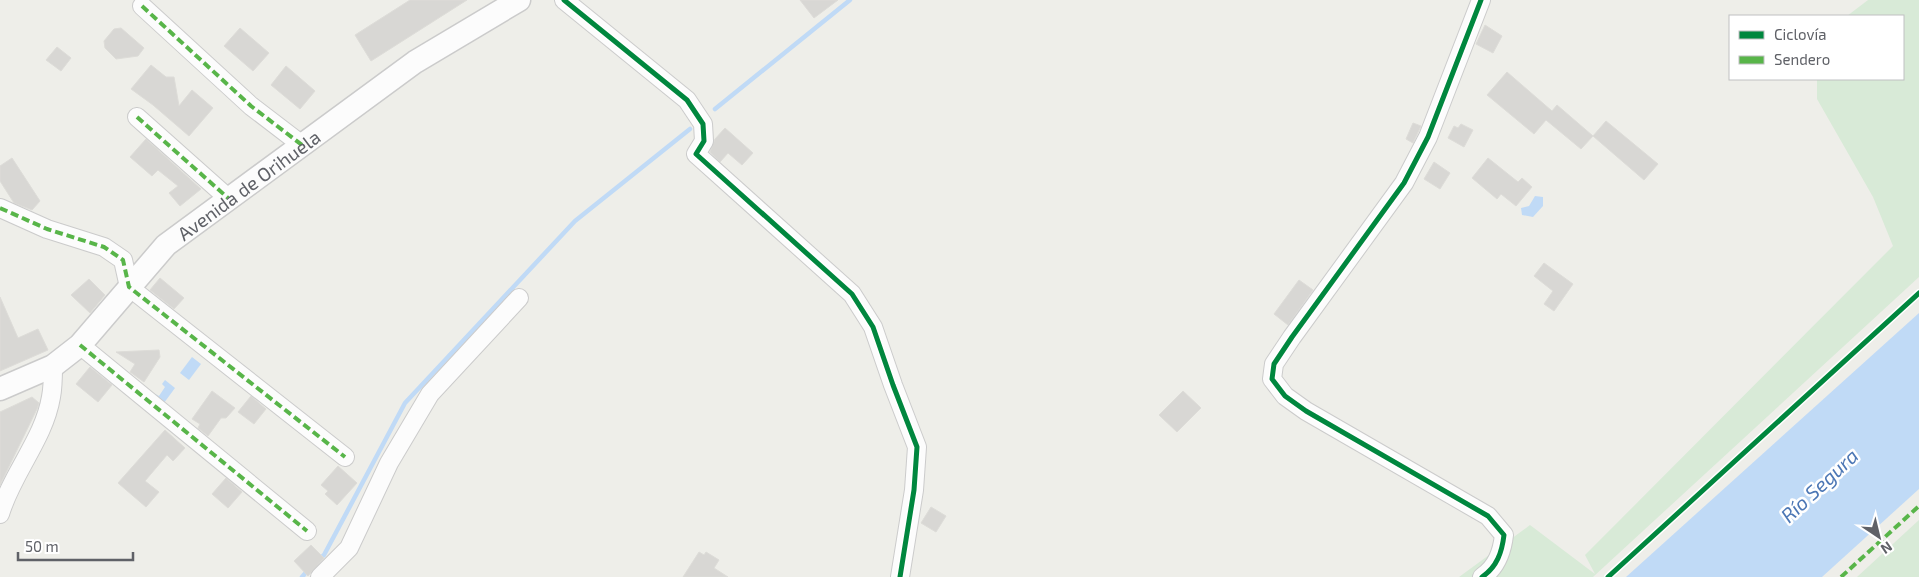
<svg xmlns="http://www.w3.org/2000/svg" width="1919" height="577" font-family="'Exo 2',sans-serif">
	<rect width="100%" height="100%" fill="#eeeee9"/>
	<g fill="#d8ead7">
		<path d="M1868,0H1919V277L1593,577H1459L1530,525L1595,574L1585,555L1893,246L1873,197L1817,99V79H1903V16H1847Z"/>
		<path d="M1919,520V577H1857Z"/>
	</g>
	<g fill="#c0daf6">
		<path d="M1535,196L1543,197V206L1533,217L1522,215L1521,208L1529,206Z"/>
		<path d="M1919,313V489L1822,577H1626Z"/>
		<path d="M192,357L201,364L189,380L180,373Z"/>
		<path d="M165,380L175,388L161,407L151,400L155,394L159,396L165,387L162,384Z"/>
	</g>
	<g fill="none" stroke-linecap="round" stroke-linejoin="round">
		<g stroke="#c0daf6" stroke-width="4.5">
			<path d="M715,109L850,0"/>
			<path d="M318,560L324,555L405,403L575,221L690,129"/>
			<path d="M302,577L309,569"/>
		</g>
	</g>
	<g fill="#d8d7d4" stroke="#dddcd8">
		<path d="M410,0H467L371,61L355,35Z"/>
		<path d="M800,0H838L814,18Z"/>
		<path d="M1485,25L1502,36L1493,53L1476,44Z"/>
		<path d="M121,28L144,48L138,56L116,59L105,48L104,41L114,29Z"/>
		<path d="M240,28L269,53L253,71L224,46Z"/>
		<path d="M57,47L71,58L61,71L46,60Z"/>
		<path d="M151,65L166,77H174L179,106L192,90L213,108L189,136L153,105L131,89Z"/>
		<path d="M286,66L315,91L300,109L271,85Z"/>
		<path d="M1507,72L1552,111L1557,105L1593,136L1581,149L1546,120L1534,134L1487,95Z"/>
		<path d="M1606,121L1658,164L1644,180L1593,136Z"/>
		<path d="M1413,123L1421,126L1413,143L1406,139Z"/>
		<path d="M1461,124L1473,130L1464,147L1448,138L1454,126L1458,128Z"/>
		<path d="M725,128L753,153L742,165L728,153L720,162L710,152L715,139Z"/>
		<path d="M146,139L201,189L180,206L169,193L178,186L158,170L152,176L130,157Z"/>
		<path d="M12,158L40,201L32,210L14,203L0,181V166Z"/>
		<path d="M1488,158L1518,182L1522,178L1532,187L1516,206L1501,194L1497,199L1472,178Z"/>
		<path d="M1434,162L1450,173L1440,189L1424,179Z"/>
		<path d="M1544,263L1573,284L1554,311L1544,304L1553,291L1534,276Z"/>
		<path d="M160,278L184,298L174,309L150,290Z"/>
		<path d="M89,279L105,295L90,313L71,295Z"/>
		<path d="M1299,280L1313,290L1288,325L1274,314Z"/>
		<path d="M0,297L18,338L38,329L48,350L0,371Z"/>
		<path d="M159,350L160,357L144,382L130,372L135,364L116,352Z"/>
		<path d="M90,367L112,385L98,402L76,384Z"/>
		<path d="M212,391L235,408L226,418H221L208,436L198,428L200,424L192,419Z"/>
		<path d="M1183,391L1201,408L1177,432L1159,415Z"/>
		<path d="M251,396L266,409L254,424L238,412Z"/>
		<path d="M32,397L39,403L37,409L0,485V412Z"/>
		<path d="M165,430L185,448L173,461L167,455L145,481L159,492L146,507L118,483Z"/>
		<path d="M338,466L357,483L337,505L325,494L328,491L321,485Z"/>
		<path d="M226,478L242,492L228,508L212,494Z"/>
		<path d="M931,507L946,516L936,532L921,523Z"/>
		<path d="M311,545L324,558L308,576L294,561Z"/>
		<path d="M699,552L704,555L706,552L719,560L714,568L728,577H683Z"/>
	</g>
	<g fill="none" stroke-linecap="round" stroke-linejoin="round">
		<defs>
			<g id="minor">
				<path d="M564,0L687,100L703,124L704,141L696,154L852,294L873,327L893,385L917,447L914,490L900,577"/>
				<path d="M1481,0L1428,137L1404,183L1292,337L1274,364L1272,379L1285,396L1306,411L1488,516L1504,535C1502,552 1497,567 1482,577"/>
				<path d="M142,6L251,106L302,145"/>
				<path d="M137,117L228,198"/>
				<path d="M0,208L47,229L104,247L123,260L129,287L345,457"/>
				<path d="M80,345L307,531"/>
				<path d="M0,514C12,473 44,439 51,397C53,387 53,376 53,366"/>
				<path d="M320,577L349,548L389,463L430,394L519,298"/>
			</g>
			<g id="tertiary">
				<path id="s1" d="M0,389L53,366L80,345L166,245L415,62L519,0"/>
			</g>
		</defs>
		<use href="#minor" stroke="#cbcbcb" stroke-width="20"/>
		<use href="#tertiary" stroke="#cbcbcb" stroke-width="25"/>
		<use href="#minor" stroke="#fcfcfc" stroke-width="18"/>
		<use href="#tertiary" stroke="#fcfcfc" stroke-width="22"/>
		<g stroke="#58b549" stroke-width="4" stroke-dasharray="8 4" stroke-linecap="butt">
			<path d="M142,6L251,106L302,145"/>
			<path d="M137,117L228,198"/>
			<path d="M0,208L47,229L104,247L123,260L129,287L345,457"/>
			<path d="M80,345L307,531"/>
			<path d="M1841,577L1919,506"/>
		</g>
		<defs>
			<g id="cycleway">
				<path d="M564,0L687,100L703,124L704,141L696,154L852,294L873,327L893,385L917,447L914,490L900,577"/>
				<path d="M1481,0L1428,137L1404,183L1292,337L1274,364L1272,379L1285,396L1306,411L1488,516L1504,535C1502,552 1497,567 1482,577"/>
				<path d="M1608,577L1919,293"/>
			</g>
		</defs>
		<use href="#cycleway" stroke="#fff" stroke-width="8"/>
		<use href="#cycleway" stroke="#00873e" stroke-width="5"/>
	</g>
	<g text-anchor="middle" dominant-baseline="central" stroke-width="5" stroke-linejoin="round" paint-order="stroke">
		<g font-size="19" fill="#5f6167" stroke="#fff">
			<text stroke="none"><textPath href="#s1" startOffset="326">Avenida de Orihuela</textPath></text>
		</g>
		<g font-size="20" font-style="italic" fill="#4c77b5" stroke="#fff">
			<text transform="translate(1819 485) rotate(-43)">Río Segura</text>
		</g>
	</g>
	<rect x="1729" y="15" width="175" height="65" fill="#ffffff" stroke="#bfc0c2"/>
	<rect x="1739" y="31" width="25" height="8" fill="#00873e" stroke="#bfc0c2"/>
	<text x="1774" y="40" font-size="15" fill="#5f6167">Ciclovía</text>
	<rect x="1739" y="56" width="25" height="8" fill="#58b549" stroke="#bfc0c2"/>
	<text x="1774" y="65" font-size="15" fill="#5f6167">Sendero</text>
	<g transform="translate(1879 537) rotate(145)" stroke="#ffffff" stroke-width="4" paint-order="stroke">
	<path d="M0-4L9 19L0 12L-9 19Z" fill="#5f6167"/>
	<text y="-8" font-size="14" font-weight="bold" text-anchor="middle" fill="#5f6167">N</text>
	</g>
	<path d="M18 552v8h115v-8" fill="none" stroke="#5f6167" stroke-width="2.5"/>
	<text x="25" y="552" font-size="15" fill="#5f6167" stroke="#ffffff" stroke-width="4" paint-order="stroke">50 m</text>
</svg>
